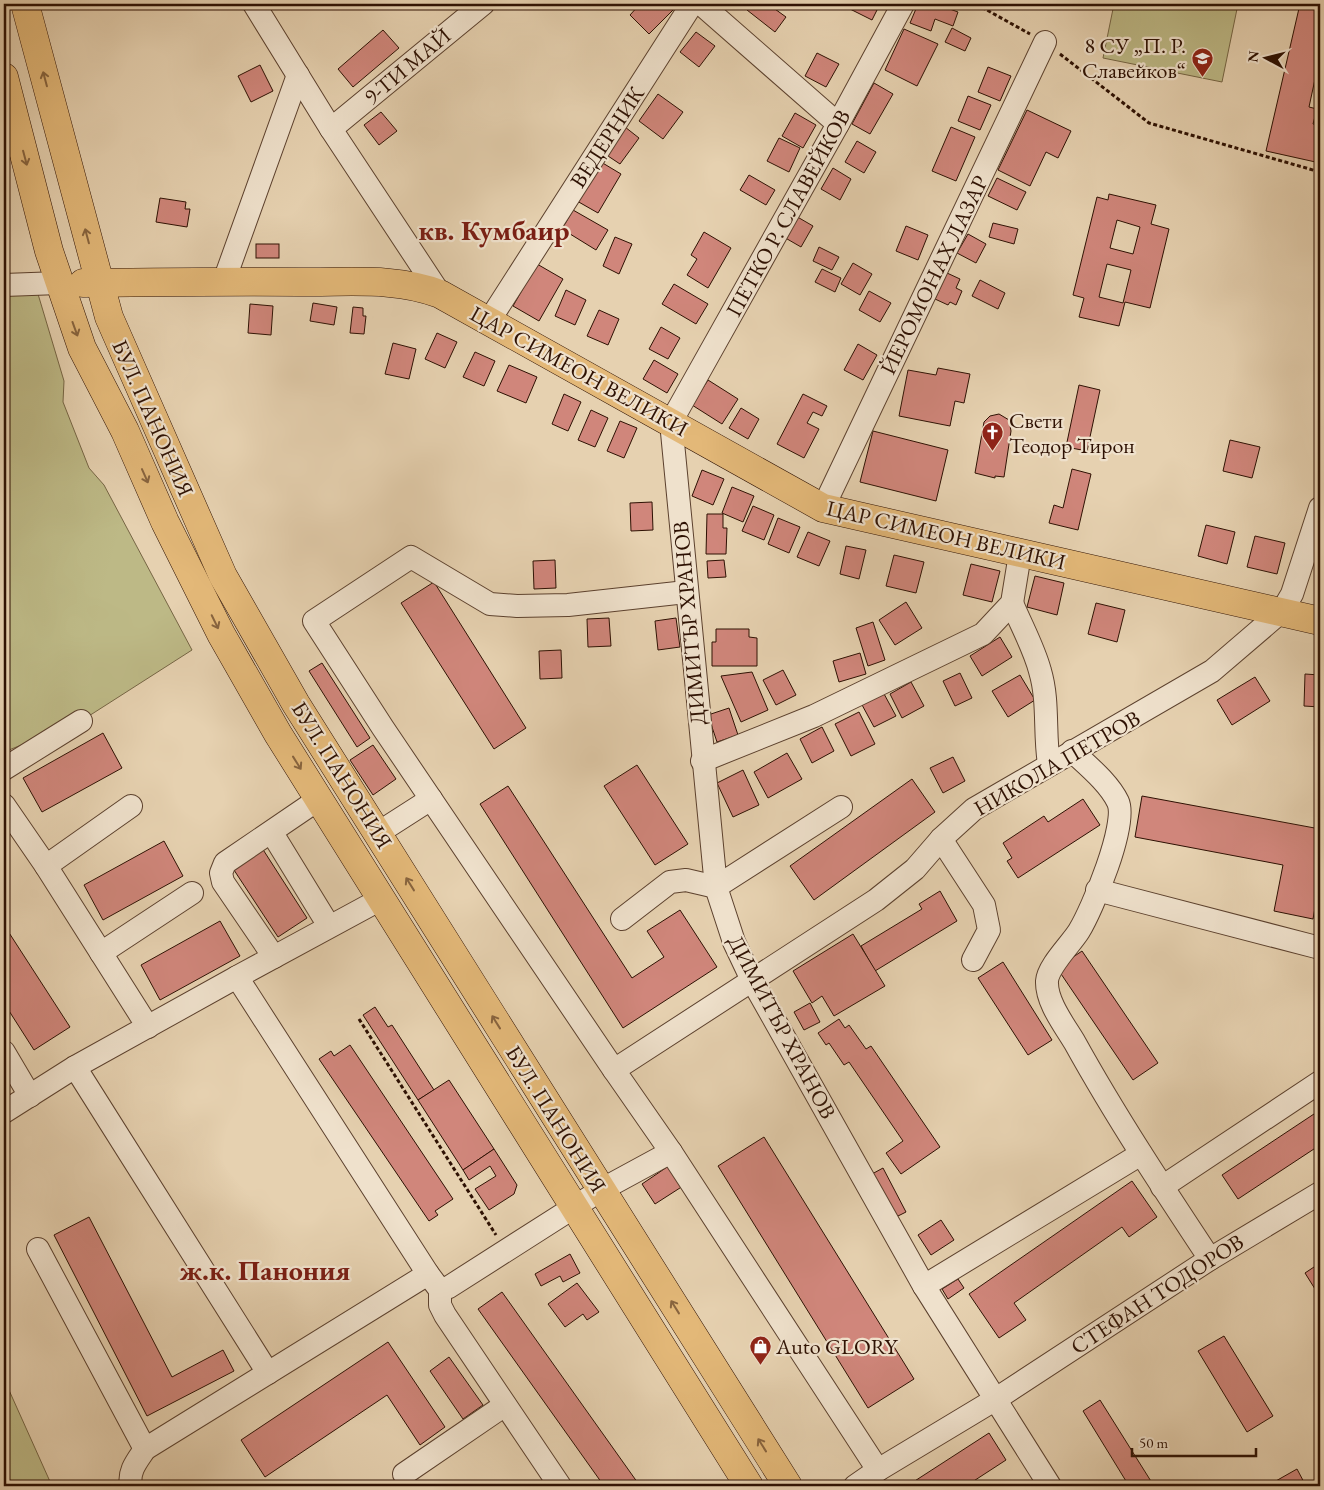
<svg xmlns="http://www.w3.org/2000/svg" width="1324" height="1490" font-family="'EB Garamond',serif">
	<rect width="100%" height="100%" fill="#e6d1b0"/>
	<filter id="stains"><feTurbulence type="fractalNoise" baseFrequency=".004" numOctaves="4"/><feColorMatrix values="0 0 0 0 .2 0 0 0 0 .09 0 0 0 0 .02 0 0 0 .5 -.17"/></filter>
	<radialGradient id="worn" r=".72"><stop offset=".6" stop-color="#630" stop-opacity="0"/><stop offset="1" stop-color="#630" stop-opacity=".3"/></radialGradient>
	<g fill="#bdb986" stroke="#766544">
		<path d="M1114,4H1238L1222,82L1103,58Z"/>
		<path d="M35,284L64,381L63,402L89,468L104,485L192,650L81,721L4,752V285Z"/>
		<path d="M4,1379L52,1486H4Z"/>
	</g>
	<g fill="#d0867b" stroke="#2e1103" fill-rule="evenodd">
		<path d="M640,4H669L674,9L649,34L630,15Z"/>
		<path d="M752,4H768L786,17L775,32L747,10Z"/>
		<path d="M853,4H880L872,20L850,9Z"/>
		<path d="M918,4H936L958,12L953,26L935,19L931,31L910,23Z"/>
		<path d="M1300,4H1320V56L1309,107L1317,109L1313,124L1320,126V163L1266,151Z"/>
		<path d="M952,28L971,38L965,51L945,42Z"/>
		<path d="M904,29L938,44L917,86L885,70Z"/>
		<path d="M383,30L399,48L353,87L338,69Z"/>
		<path d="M696,32L715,46L699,67L680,52Z"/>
		<path d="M817,53L839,64L826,87L805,76Z"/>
		<path d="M260,65L273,91L251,102L238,76Z"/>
		<path d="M988,67L1011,76L1000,101L978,92Z"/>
		<path d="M874,83L893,94L870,134L852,124Z"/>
		<path d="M658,94L683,112L663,139L639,121Z"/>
		<path d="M968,96L991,105L980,130L958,121Z"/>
		<path d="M1027,110L1071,131L1058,158L1046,152L1030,186L998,170Z"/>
		<path d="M381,112L397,131L379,145L364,125Z"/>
		<path d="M795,113L816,125L803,148L782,136Z"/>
		<path d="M625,127L639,138L620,164L605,154Z"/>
		<path d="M951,127L975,137L956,181L932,171Z"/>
		<path d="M779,138L800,148L789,172L767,161Z"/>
		<path d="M857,141L876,152L864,173L845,162Z"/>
		<path d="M601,162L621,174L598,213L577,201Z"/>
		<path d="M833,168L851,179L840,200L821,189Z"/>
		<path d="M749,175L775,190L766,205L740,190Z"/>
		<path d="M997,178L1026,192L1017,210L988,196Z"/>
		<path d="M1109,194L1156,205L1151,224L1169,229L1150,308L1125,302L1119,326L1079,317L1084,298L1073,295L1097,197L1108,200ZM1117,220L1140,227L1133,254L1110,248ZM1107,264L1131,270L1123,303L1099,297Z"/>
		<path d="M160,198L186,202L185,209H190L187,227L156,222Z"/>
		<path d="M573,210L608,230L596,250L562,229Z"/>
		<path d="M794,215L813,226L801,247L782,236Z"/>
		<path d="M993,223L1018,229L1014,244L989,237Z"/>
		<path d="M906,226L928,235L918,260L896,251Z"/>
		<path d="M704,232L731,248L708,288L687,275L697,259L691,255Z"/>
		<path d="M968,234L986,244L976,263L957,253Z"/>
		<path d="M615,237L632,244L619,274L603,266Z"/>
		<rect x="256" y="244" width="23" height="14"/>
		<path d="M819,247L839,257L832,270L813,261Z"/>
		<path d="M853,263L872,274L860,295L841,284Z"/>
		<path d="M537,264L563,279L539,321L513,306Z"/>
		<path d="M822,269L841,278L835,292L815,282Z"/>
		<path d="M947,273L960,279L956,288L962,291L956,305L950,302L948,305L935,299Z"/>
		<path d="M980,280L1005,293L998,309L972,296Z"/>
		<path d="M674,284L708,304L696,324L662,304Z"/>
		<path d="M566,290L586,300L575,325L555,316Z"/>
		<path d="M869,291L891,303L880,322L859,310Z"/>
		<path d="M313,303L337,307L334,325L310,321Z"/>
		<path d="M250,304L273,306L271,335L248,333Z"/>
		<path d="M353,307L363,308V316H366L364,334L350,333Z"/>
		<path d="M599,310L619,319L608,345L587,336Z"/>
		<path d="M661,327L680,338L668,359L649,349Z"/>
		<path d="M437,333L457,342L445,368L425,359Z"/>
		<path d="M393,343L416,349L409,379L385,374Z"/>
		<path d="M858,344L877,355L863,380L844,370Z"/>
		<path d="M475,352L495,361L484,386L463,377Z"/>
		<path d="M654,360L678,374L667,393L643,379Z"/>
		<path d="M509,365L537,377L526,403L497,391Z"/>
		<path d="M938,368L970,374L964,403L955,401L950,426L899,416L908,370L936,375Z"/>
		<path d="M708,380L738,399L722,424L692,405Z"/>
		<path d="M1079,385L1100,390L1087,451L1066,447Z"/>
		<path d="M564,394L581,402L568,431L552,424Z"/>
		<path d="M803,394L827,406L822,416L813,412L807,423L819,429L804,458L777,444Z"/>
		<path d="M741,408L759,419L748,439L729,428Z"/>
		<path d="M591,410L608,418L595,447L578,440Z"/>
		<path d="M999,414L1009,420L1011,431L1004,477L995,476V478L975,473L984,422L990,416Z"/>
		<path d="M620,421L637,428L624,458L607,451Z"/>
		<path d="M873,431L948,450L936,501L860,482Z"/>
		<path d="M1230,440L1260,447L1252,478L1223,471Z"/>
		<path d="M1072,469L1091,474L1078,530L1049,523L1054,505L1063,508Z"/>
		<path d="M702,470L724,479L713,505L692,496Z"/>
		<path d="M732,487L754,496L743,522L722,513Z"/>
		<path d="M652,502L653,530L631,531L630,503Z"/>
		<path d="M753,506L774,515L764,540L742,531Z"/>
		<path d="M707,514H723V528H727L726,554H706Z"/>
		<path d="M778,518L800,527L789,553L768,544Z"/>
		<path d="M1206,525L1235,532L1227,564L1198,556Z"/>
		<path d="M808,532L830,541L819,566L797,557Z"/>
		<path d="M1255,536L1285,543L1277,574L1247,567Z"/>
		<path d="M846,546L866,550L859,579L840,574Z"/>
		<path d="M894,555L924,562L916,593L886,586Z"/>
		<path d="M555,560L556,588L534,589L533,561Z"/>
		<path d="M724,560L726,577L708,578L707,561Z"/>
		<path d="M971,564L1000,571L992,602L963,595Z"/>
		<path d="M1035,576L1064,583L1057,615L1027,607Z"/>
		<path d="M434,582L526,728L494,749L401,603Z"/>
		<path d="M906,602L922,628L895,645L879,620Z"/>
		<path d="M1096,603L1125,610L1117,642L1088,634Z"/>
		<path d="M609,618L611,646L588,647L587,619Z"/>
		<path d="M676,618L680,647L658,650L655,621Z"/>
		<path d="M873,622L885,660L868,666L856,628Z"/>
		<path d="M716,629H749V637L757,638V666H712V642H716Z"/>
		<path d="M1000,637L1012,657L982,676L970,656Z"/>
		<path d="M561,650L562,678L540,679L539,651Z"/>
		<path d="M860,653L866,674L839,682L833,661Z"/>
		<path d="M322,663L370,738L357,747L309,671Z"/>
		<path d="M783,670L796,695L776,705L763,680Z"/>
		<path d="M752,672L768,710L741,722L721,676Z"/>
		<path d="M960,673L972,698L955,706L943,681Z"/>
		<path d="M1305,674L1320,675V707L1304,706Z"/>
		<path d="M1020,675L1035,700L1008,717L992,691Z"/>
		<path d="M1255,677L1270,701L1232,725L1217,700Z"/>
		<path d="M911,682L924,706L902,718L890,694Z"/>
		<path d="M883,692L896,716L874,727L861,703Z"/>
		<path d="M729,708L738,735L717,742L708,715Z"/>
		<path d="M859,712L875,744L851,756L835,724Z"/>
		<path d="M822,727L834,751L812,763L800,739Z"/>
		<path d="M103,733L122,768L42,812L23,778Z"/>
		<path d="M373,745L396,779L373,795L350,760Z"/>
		<path d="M787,753L802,779L768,798L754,772Z"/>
		<path d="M953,757L965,781L943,793L930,768Z"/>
		<path d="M637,765L688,844L655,865L604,786Z"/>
		<path d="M743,770L759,805L733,817L717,783Z"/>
		<path d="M912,779L935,812L814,900L790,866Z"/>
		<path d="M508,786L632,978L664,957L647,931L680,910L717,967L623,1028L480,804Z"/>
		<path d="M1142,796L1320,829V880L1313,919L1274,911L1283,865L1135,837Z"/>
		<path d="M1083,799L1100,825L1018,878L1007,861L1012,858L1003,843L1044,816L1048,822Z"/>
		<path d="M164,841L183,876L103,920L84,885Z"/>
		<path d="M262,848L307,918L278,937L232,867Z"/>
		<path d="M940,891L957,921L875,971L861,946L922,909L919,904Z"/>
		<path d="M220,921L240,956L160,1000L141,965Z"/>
		<path d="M4,925L70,1027L34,1050L4,1003Z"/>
		<path d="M853,934L885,986L834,1016L822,996L812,1003L793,971Z"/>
		<path d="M1082,951L1158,1063L1133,1080L1057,968Z"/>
		<path d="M1003,962L1052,1040L1028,1055L978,978Z"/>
		<path d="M810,1003L820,1022L804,1030L794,1012Z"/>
		<path d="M375,1007L388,1027L392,1025L434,1090L418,1100L363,1015Z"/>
		<path d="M839,1019L845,1028L849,1025L866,1049L871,1046L940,1147L901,1174L886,1153L903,1141L849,1062L844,1065L829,1043L826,1045L818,1033Z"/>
		<path d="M350,1045L453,1199L435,1211L438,1215L429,1221L319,1059L331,1051L334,1056Z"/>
		<path d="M449,1080L494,1149L463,1170L418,1100Z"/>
		<path d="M1320,1110V1145L1238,1199L1222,1175Z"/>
		<path d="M764,1137L914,1379L868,1408L718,1166Z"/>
		<path d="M494,1149L517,1185L514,1194L489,1210L475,1189L496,1176L490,1166L469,1180L463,1170Z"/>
		<path d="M670,1165L683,1186L655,1204L642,1184Z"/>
		<path d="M883,1168L906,1212L896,1217L872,1174Z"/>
		<path d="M1132,1181L1157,1217L1129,1237L1122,1227L1014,1303L1026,1320L999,1338L969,1294Z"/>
		<path d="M89,1217L172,1377L223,1350L234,1371L147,1416L54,1235Z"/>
		<path d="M941,1220L954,1240L931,1255L918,1235Z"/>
		<path d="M570,1254L580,1273L563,1282L560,1276L541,1286L535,1274Z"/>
		<path d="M1320,1263V1297L1305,1273Z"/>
		<path d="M958,1279L964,1288L948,1299L942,1289Z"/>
		<path d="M577,1283L599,1312L587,1320L583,1314L565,1327L548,1304Z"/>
		<path d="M502,1292L640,1486H604L478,1309Z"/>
		<path d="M1224,1336L1273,1416L1247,1432L1198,1351Z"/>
		<path d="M388,1342L445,1427L420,1445L387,1395L265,1477L241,1440Z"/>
		<path d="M449,1357L483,1405L463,1419L430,1371Z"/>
		<path d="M1100,1400L1154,1486H1129L1083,1411Z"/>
		<path d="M989,1433L1006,1460L966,1486H907Z"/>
		<path d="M1297,1469L1306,1486H1267Z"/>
	</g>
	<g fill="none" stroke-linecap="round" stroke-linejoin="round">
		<defs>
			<g id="minor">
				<path d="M254,4L331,129L440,294"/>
				<path d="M701,4L838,124"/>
				<path d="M903,4L838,124L671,422L716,887L734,942L752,980L924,1286L1050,1486"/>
				<path d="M331,129L483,4"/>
				<path d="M224,281L298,75"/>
				<path d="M4,285L59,283"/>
				<path d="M489,321L692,4"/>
				<path d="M823,508L1045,42"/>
				<path d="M1012,603C1021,625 1034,648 1040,671C1049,701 1044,733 1049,764"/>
				<path d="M1072,751C1088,766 1109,783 1118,802C1128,824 1092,910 1079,931C1071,944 1048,966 1047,981C1046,1002 1065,1026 1075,1043C1116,1117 1163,1188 1210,1259"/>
				<path d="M702,761L814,716L983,634L1012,603L1020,554"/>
				<path d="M4,769L81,721"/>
				<path d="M4,805L46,866L148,1027"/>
				<path d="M272,833L329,926"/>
				<path d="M378,833L431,799"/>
				<path d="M941,839L984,905L989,930L973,960"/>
				<path d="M46,866L131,806"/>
				<path d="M1097,890L1320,948"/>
				<path d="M622,919L670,882L686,880L716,887L841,807"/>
				<path d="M101,953L192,893"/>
				<path d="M274,957L223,882L221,873L225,863L319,799"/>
				<path d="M237,977L381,899"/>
				<path d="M4,1052L30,1096"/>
				<path d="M75,1067L268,1373"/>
				<path d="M614,1070L383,728L314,621L411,557L490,604L517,606L568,605L686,592"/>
				<path d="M4,1112L75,1067L237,977L428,1274L440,1290L449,1287L601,1190L671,1152L614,1070L876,900L915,869L941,839L974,809L1212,671L1282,611L1292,594L1320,508"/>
				<path d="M671,1152L878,1470"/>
				<path d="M1162,1187L1320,1082"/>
				<path d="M38,1249L145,1449"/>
				<path d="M924,1286L1141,1154"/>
				<path d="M440,1290V1305L445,1315L560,1486"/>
				<path d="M404,1474L505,1405"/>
				<path d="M131,1486C128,1471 137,1461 145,1449L428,1274"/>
				<path d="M855,1486L878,1470L996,1399L1210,1259L1320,1193"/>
			</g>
			<g id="major">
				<path d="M25,4L109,317L223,576L296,704L788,1486"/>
				<path d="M4,77L49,251L82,348L125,431L165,522L221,634L278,734L749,1486"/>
				<path d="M83,283C159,282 235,281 312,282C354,282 399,278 440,294L823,508L1320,621"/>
			</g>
		</defs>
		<use href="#minor" stroke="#5c412e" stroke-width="24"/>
		<use href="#major" stroke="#2e1103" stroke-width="29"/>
		<g stroke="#2e1103" stroke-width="3" stroke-dasharray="4 2.5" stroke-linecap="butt">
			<path d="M976,4L1030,34"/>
			<path d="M1060,54L1149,123L1320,172"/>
			<path d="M359,1019L496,1235"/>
		</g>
		<use href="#minor" stroke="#efe1cc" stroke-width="22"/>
		<use href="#major" stroke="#e3b878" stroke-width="28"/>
	</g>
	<defs><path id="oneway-shaft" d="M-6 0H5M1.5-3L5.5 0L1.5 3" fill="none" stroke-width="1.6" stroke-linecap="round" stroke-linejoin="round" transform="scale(1.25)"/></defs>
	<g stroke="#88643e">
		<use href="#oneway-shaft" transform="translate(45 79) rotate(-105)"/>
		<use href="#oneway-shaft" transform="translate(25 158) rotate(75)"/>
		<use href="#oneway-shaft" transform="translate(87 236) rotate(-105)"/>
		<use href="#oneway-shaft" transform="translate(75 329) rotate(70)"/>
		<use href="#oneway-shaft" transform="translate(145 476) rotate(66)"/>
		<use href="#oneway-shaft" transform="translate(215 622) rotate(64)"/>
		<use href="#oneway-shaft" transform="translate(297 763) rotate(58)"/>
		<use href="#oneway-shaft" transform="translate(410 884) rotate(-122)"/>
		<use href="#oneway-shaft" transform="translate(496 1022) rotate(-122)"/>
		<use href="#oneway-shaft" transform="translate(675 1307) rotate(-122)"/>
		<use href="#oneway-shaft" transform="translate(762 1445) rotate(-122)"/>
	</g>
	<defs>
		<symbol id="school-pin" viewBox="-11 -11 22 30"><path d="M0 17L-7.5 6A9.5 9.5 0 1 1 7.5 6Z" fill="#8f2418" stroke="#efe1cc"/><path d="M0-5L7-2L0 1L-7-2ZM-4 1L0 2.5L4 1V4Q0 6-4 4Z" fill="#fff"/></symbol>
		<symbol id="church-pin" viewBox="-11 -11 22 30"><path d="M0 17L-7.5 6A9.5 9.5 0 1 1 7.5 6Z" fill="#8f2418" stroke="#efe1cc"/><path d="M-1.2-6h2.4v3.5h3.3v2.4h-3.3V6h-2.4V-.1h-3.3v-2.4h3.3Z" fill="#fff"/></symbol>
		<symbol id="shop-pin" viewBox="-11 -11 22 30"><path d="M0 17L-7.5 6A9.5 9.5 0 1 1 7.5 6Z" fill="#8f2418" stroke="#efe1cc"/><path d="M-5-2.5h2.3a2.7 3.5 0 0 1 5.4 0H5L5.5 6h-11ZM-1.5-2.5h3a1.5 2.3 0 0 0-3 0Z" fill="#fff"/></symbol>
	</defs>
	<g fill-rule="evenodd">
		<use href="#school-pin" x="1190" y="46" width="25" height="34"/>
		<use href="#church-pin" x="980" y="420" width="25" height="34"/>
		<use href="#shop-pin" x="748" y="1334" width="25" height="34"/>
	</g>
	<g text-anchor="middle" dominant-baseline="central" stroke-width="4.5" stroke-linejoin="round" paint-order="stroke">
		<g font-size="22" fill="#2e1103" stroke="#efe1cc" text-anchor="start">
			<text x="1186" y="45" text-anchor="end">8 СУ „П. Р.<tspan x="1186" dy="25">Славейков“</tspan></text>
			<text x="1009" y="420">Свети<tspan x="1009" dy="25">Теодор Тирон</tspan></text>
			<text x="776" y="1346">Auto GLORY</text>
		</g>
		<g font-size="22" fill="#2e1103" stroke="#efe1cc">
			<text transform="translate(407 66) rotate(-40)">9-ТИ МАЙ</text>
			<text transform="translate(607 137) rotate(-57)">ВЕДЕРНИК</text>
			<text transform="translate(788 213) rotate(-61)">ПЕТКО Р. СЛАВЕЙКОВ</text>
			<text transform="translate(934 275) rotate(-64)">ЙЕРОМОНАХ ЛАЗАР</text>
			<text transform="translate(579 371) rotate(29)">ЦАР СИМЕОН ВЕЛИКИ</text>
			<text transform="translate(153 418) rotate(66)">БУЛ. ПАНОНИЯ</text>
			<text transform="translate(946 535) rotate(13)">ЦАР СИМЕОН ВЕЛИКИ</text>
			<text transform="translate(689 623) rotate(-95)">ДИМИТЪР ХРАНОВ</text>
			<text transform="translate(1057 763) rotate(-30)">НИКОЛА ПЕТРОВ</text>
			<text transform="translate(342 775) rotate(58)">БУЛ. ПАНОНИЯ</text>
			<text transform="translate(782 1027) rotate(62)">ДИМИТЪР ХРАНОВ</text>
			<text transform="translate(556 1119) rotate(58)">БУЛ. ПАНОНИЯ</text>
			<text transform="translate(1157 1294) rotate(-33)">СТЕФАН ТОДОРОВ</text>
		</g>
		<g font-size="28" font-weight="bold" fill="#7a1f14" stroke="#efe1cc">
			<text x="494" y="230">кв. Кумбаир</text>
			<text x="265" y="1270">ж.к. Панония</text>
		</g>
	</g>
	<rect width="1324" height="1490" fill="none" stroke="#e6d1b0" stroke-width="20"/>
	<rect x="5" y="5" width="1314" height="1480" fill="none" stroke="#2e1103" stroke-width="2.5"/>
	<rect x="10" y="10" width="1304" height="1470" fill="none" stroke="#2e1103"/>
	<g transform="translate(1266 58) rotate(277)" stroke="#efe1cc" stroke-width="4" paint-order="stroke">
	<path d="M0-4L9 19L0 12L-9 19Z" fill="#2e1103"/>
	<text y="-8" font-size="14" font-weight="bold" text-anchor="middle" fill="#2e1103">N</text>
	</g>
	<path d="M1132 1448v8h124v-8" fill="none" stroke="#2e1103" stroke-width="2.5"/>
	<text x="1139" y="1448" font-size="15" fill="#2e1103" stroke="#efe1cc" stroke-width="4" paint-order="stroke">50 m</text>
	<rect width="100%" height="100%" filter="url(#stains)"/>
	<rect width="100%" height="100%" fill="url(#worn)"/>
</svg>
